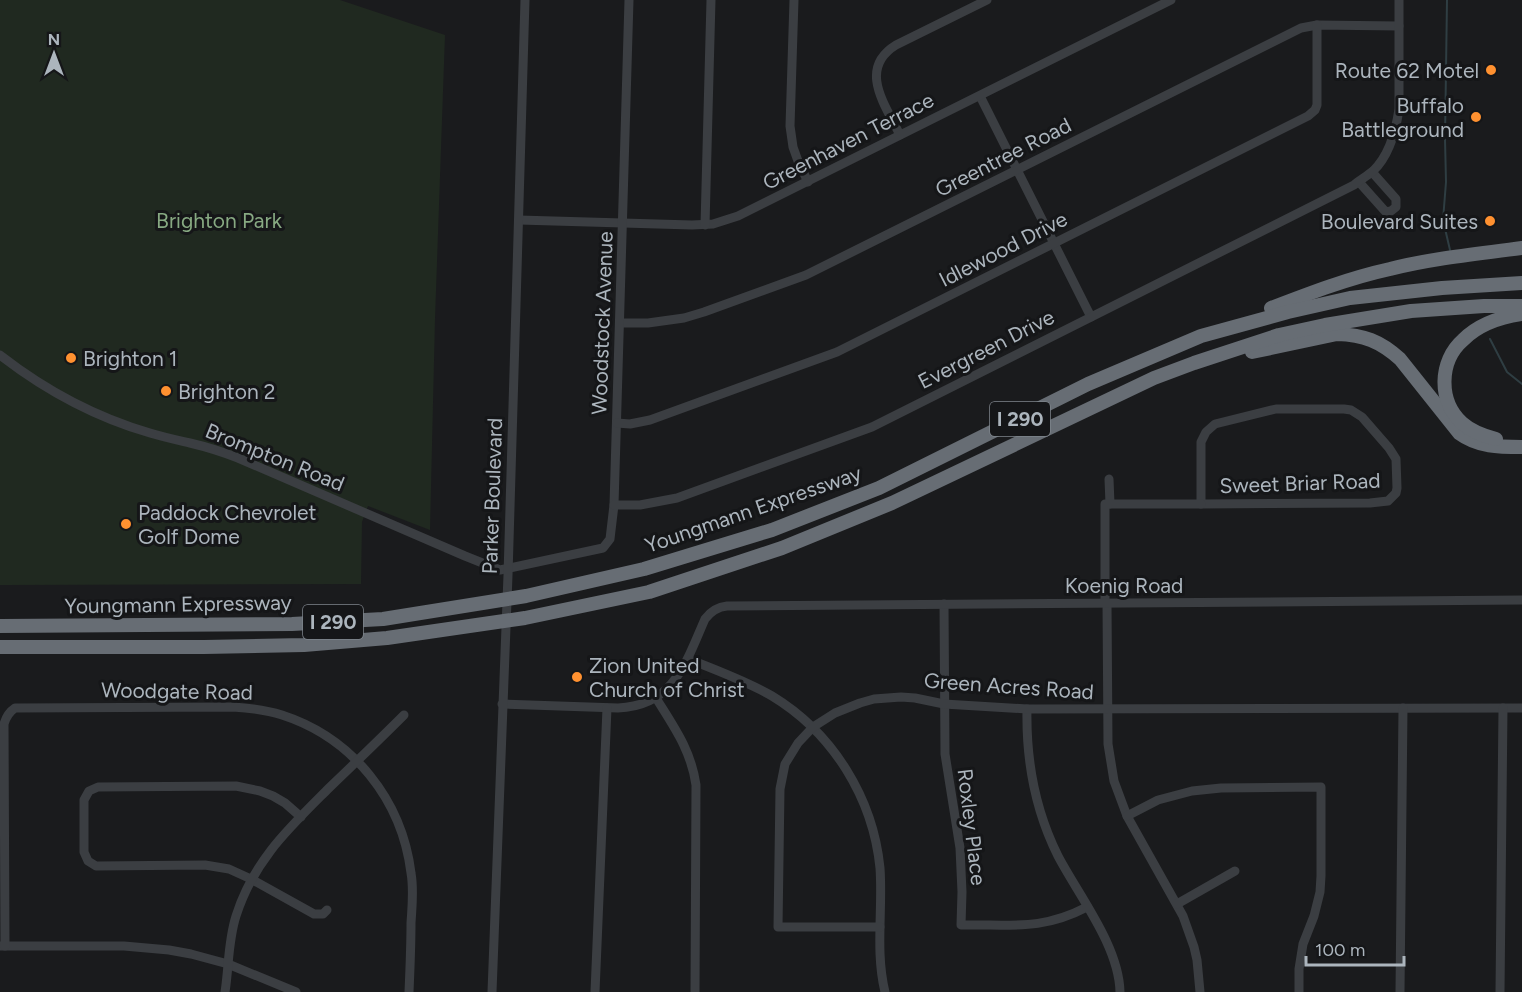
<svg xmlns="http://www.w3.org/2000/svg" width="1522" height="992" font-family="Figtree,sans-serif">
	<rect width="100%" height="100%" fill="#1a1b1d"/>
	<path fill="#202920" d="M0,0H340L445,35L435,319L430,530L368,506L362,522L361,584L0,585Z"/>
	<g fill="none" stroke-linecap="round" stroke-linejoin="round">
		<g stroke="#2f3e43" stroke-width="2">
			<path d="M1447,0L1445,139L1446,182L1443,220L1450,250"/>
			<path d="M1490,339L1507,372L1522,384"/>
		</g>
		<g stroke="#3b3e42" stroke-width="9">
			<path d="M794,0L790,126L793,147L798,161L808,182"/>
			<path d="M980,96L1091,317"/>
			<path d="M900,135C886,106 857,69 896,45L987,0"/>
			<path d="M1359,182L1384,210L1386,212L1391,211L1396,207V199L1372,172"/>
			<path d="M519,220L692,225L713,224L738,216L1171,0"/>
			<path d="M705,225L711,0"/>
			<path d="M620,323H648L684,318L704,312L806,275L1301,28L1317,25L1399,26"/>
			<path d="M0,355C45,390 95,417 150,433C163,437 177,440 190,443C207,447 223,452 238,458L465,556L500,570L603,548L610,539L614,505L629,0"/>
			<path d="M1276,409H1344L1351,410L1362,417L1389,448L1396,459L1397,488L1396,493L1388,501L1370,503L1201,504V442L1206,432L1215,424Z"/>
			<path d="M617,423L630,424L650,420L837,352L1308,116L1315,110L1317,105V25"/>
			<path d="M1109,479L1110,504"/>
			<path d="M614,505H640L677,498L872,427L1354,185C1360,180 1367,176 1373,171C1390,155 1396,130 1399,109V0"/>
			<path d="M1105,603V504H1201"/>
			<path d="M1107,603L1108,744L1114,781L1127,816L1183,916L1194,947L1197,960L1200,992"/>
			<path d="M944,604L945,754L960,848L962,892L961,925C1011,924 1041,931 1087,907"/>
			<path d="M688,659C716,670 746,681 772,696C833,733 873,798 880,868C883,910 875,951 885,992"/>
			<path d="M656,698C674,727 691,750 696,785L695,992"/>
			<path d="M502,704L618,708C674,706 686,662 705,619C711,611 717,607 727,606L1522,600"/>
			<path d="M1027,709C1026,761 1035,810 1058,856C1079,896 1119,946 1120,992"/>
			<path d="M1127,816L1158,800L1192,791L1221,788L1321,787V876L1320,892L1314,916L1303,944L1299,969V992"/>
			<path d="M301,817L285,803L273,796L260,791L236,786L98,787L89,791L84,800V852L88,861L96,866L205,865L229,869L251,879L314,914H323L327,910"/>
			<path d="M1177,904L1235,871"/>
			<path d="M880,927H778L780,789L785,764L798,743L813,727L835,713L860,703L874,699L901,697L915,698L944,704L1027,709L1522,708"/>
			<path d="M0,946H124L169,950L191,954L228,964L296,992"/>
			<path d="M5,946L4,724C6,717 9,712 15,708L233,707C249,708 266,710 282,715C353,738 402,800 411,873C414,890 412,906 411,923C411,946 410,969 409,992"/>
			<path d="M225,992C229,966 228,941 236,916C254,860 289,828 329,788C354,764 379,740 404,715"/>
			<path d="M492,992L508,575L525,0"/>
			<path d="M595,992L607,708"/>
			<path d="M1400,992L1403,708"/>
			<path d="M1500,992L1503,708"/>
		</g>
		<g stroke="#676d74" stroke-width="14">
			<path d="M1271,308C1310,293 1349,278 1390,269C1433,258 1478,254 1522,248"/>
			<path d="M1252,352L1337,334C1364,335 1380,341 1400,359L1459,433C1478,447 1499,447 1522,447"/>
			<path d="M1496,439C1484,436 1472,432 1462,423C1438,401 1439,361 1463,340C1478,325 1501,317 1522,314"/>
			<path d="M0,626L292,624L383,619L526,596L644,569L772,530L879,488L1088,384L1201,336L1288,312L1350,298L1442,288L1522,283"/>
			<path d="M0,647H204L304,645L387,638L525,618L649,592L782,548L892,503L1154,378L1194,363L1279,335L1325,325L1411,311L1484,306H1522"/>
		</g>
	</g>
	<g fill="#ff9130" stroke="#151618" stroke-width="2">
		<circle cx="1491" cy="70" r="6"/>
		<circle cx="1476" cy="117" r="6"/>
		<circle cx="1490" cy="221" r="6"/>
		<circle cx="71" cy="358" r="6"/>
		<circle cx="166" cy="391" r="6"/>
		<circle cx="126" cy="524" r="6"/>
		<circle cx="577" cy="677" r="6"/>
	</g>
	<g text-anchor="middle" dominant-baseline="central" stroke-width="6" stroke-linejoin="round" paint-order="stroke">
		<g fill="#151618" stroke="#7f858c" stroke-width="1.5">
			<rect x="990" y="402" width="60" height="34" rx="4.5"/>
			<rect x="303" y="605" width="60" height="34" rx="4.5"/>
		</g>
		<g font-size="20" font-weight="bold" fill="#acb5bd">
			<text x="1020" y="419">I 290</text>
			<text x="333" y="622">I 290</text>
		</g>
		<g font-size="21" fill="#acb5bd" stroke="#151618" text-anchor="start">
			<text x="1479" y="70" text-anchor="end">Route 62 Motel</text>
			<text x="1464" y="105" text-anchor="end">Buffalo<tspan x="1464" dy="24">Battleground</tspan></text>
			<text x="1478" y="221" text-anchor="end">Boulevard Suites</text>
			<text x="83" y="358">Brighton 1</text>
			<text x="178" y="391">Brighton 2</text>
			<text x="138" y="512">Paddock Chevrolet<tspan x="138" dy="24">Golf Dome</tspan></text>
			<text x="589" y="665">Zion United<tspan x="589" dy="24">Church of Christ</tspan></text>
		</g>
		<g font-size="21" fill="#acb5bd" stroke="#151618">
			<text transform="translate(848 141) rotate(-27)">Greenhaven Terrace</text>
			<text transform="translate(1003 157) rotate(-27)">Greentree Road</text>
			<text transform="translate(1003 249) rotate(-27)">Idlewood Drive</text>
			<text transform="translate(602 323) rotate(-88)">Woodstock Avenue</text>
			<text transform="translate(986 349) rotate(-27)">Evergreen Drive</text>
			<text transform="translate(275 457) rotate(22)">Brompton Road</text>
			<text transform="translate(1300 483) rotate(-2)">Sweet Briar Road</text>
			<text transform="translate(492 496) rotate(-88)">Parker Boulevard</text>
			<text transform="translate(753 509) rotate(-19)">Youngmann Expressway</text>
			<text x="1124" y="585">Koenig Road</text>
			<text transform="translate(178 604) rotate(-1)">Youngmann Expressway</text>
			<text transform="translate(1009 686) rotate(4)">Green Acres Road</text>
			<text transform="translate(177 691) rotate(1)">Woodgate Road</text>
			<text transform="translate(972 827) rotate(83)">Roxley Place</text>
		</g>
		<g font-size="21" fill="#87a982" stroke="#151618">
			<text x="219" y="220">Brighton Park</text>
		</g>
	</g>
	<g transform="translate(54 54)" stroke="#151618" stroke-width="4.5" paint-order="stroke">
	<path d="M0-4.5L10 22L0 15L-10 22Z" fill="#acb5bd"/>
	<text y="-9" font-size="16" font-weight="bold" text-anchor="middle" fill="#acb5bd">N</text>
	</g>
	<path d="M1306 956v9h98v-9" fill="none" stroke="#acb5bd" stroke-width="3"/>
	<text x="1315" y="956" font-size="18" fill="#acb5bd" stroke="#151618" stroke-width="4.5" paint-order="stroke">100 m</text>
</svg>
